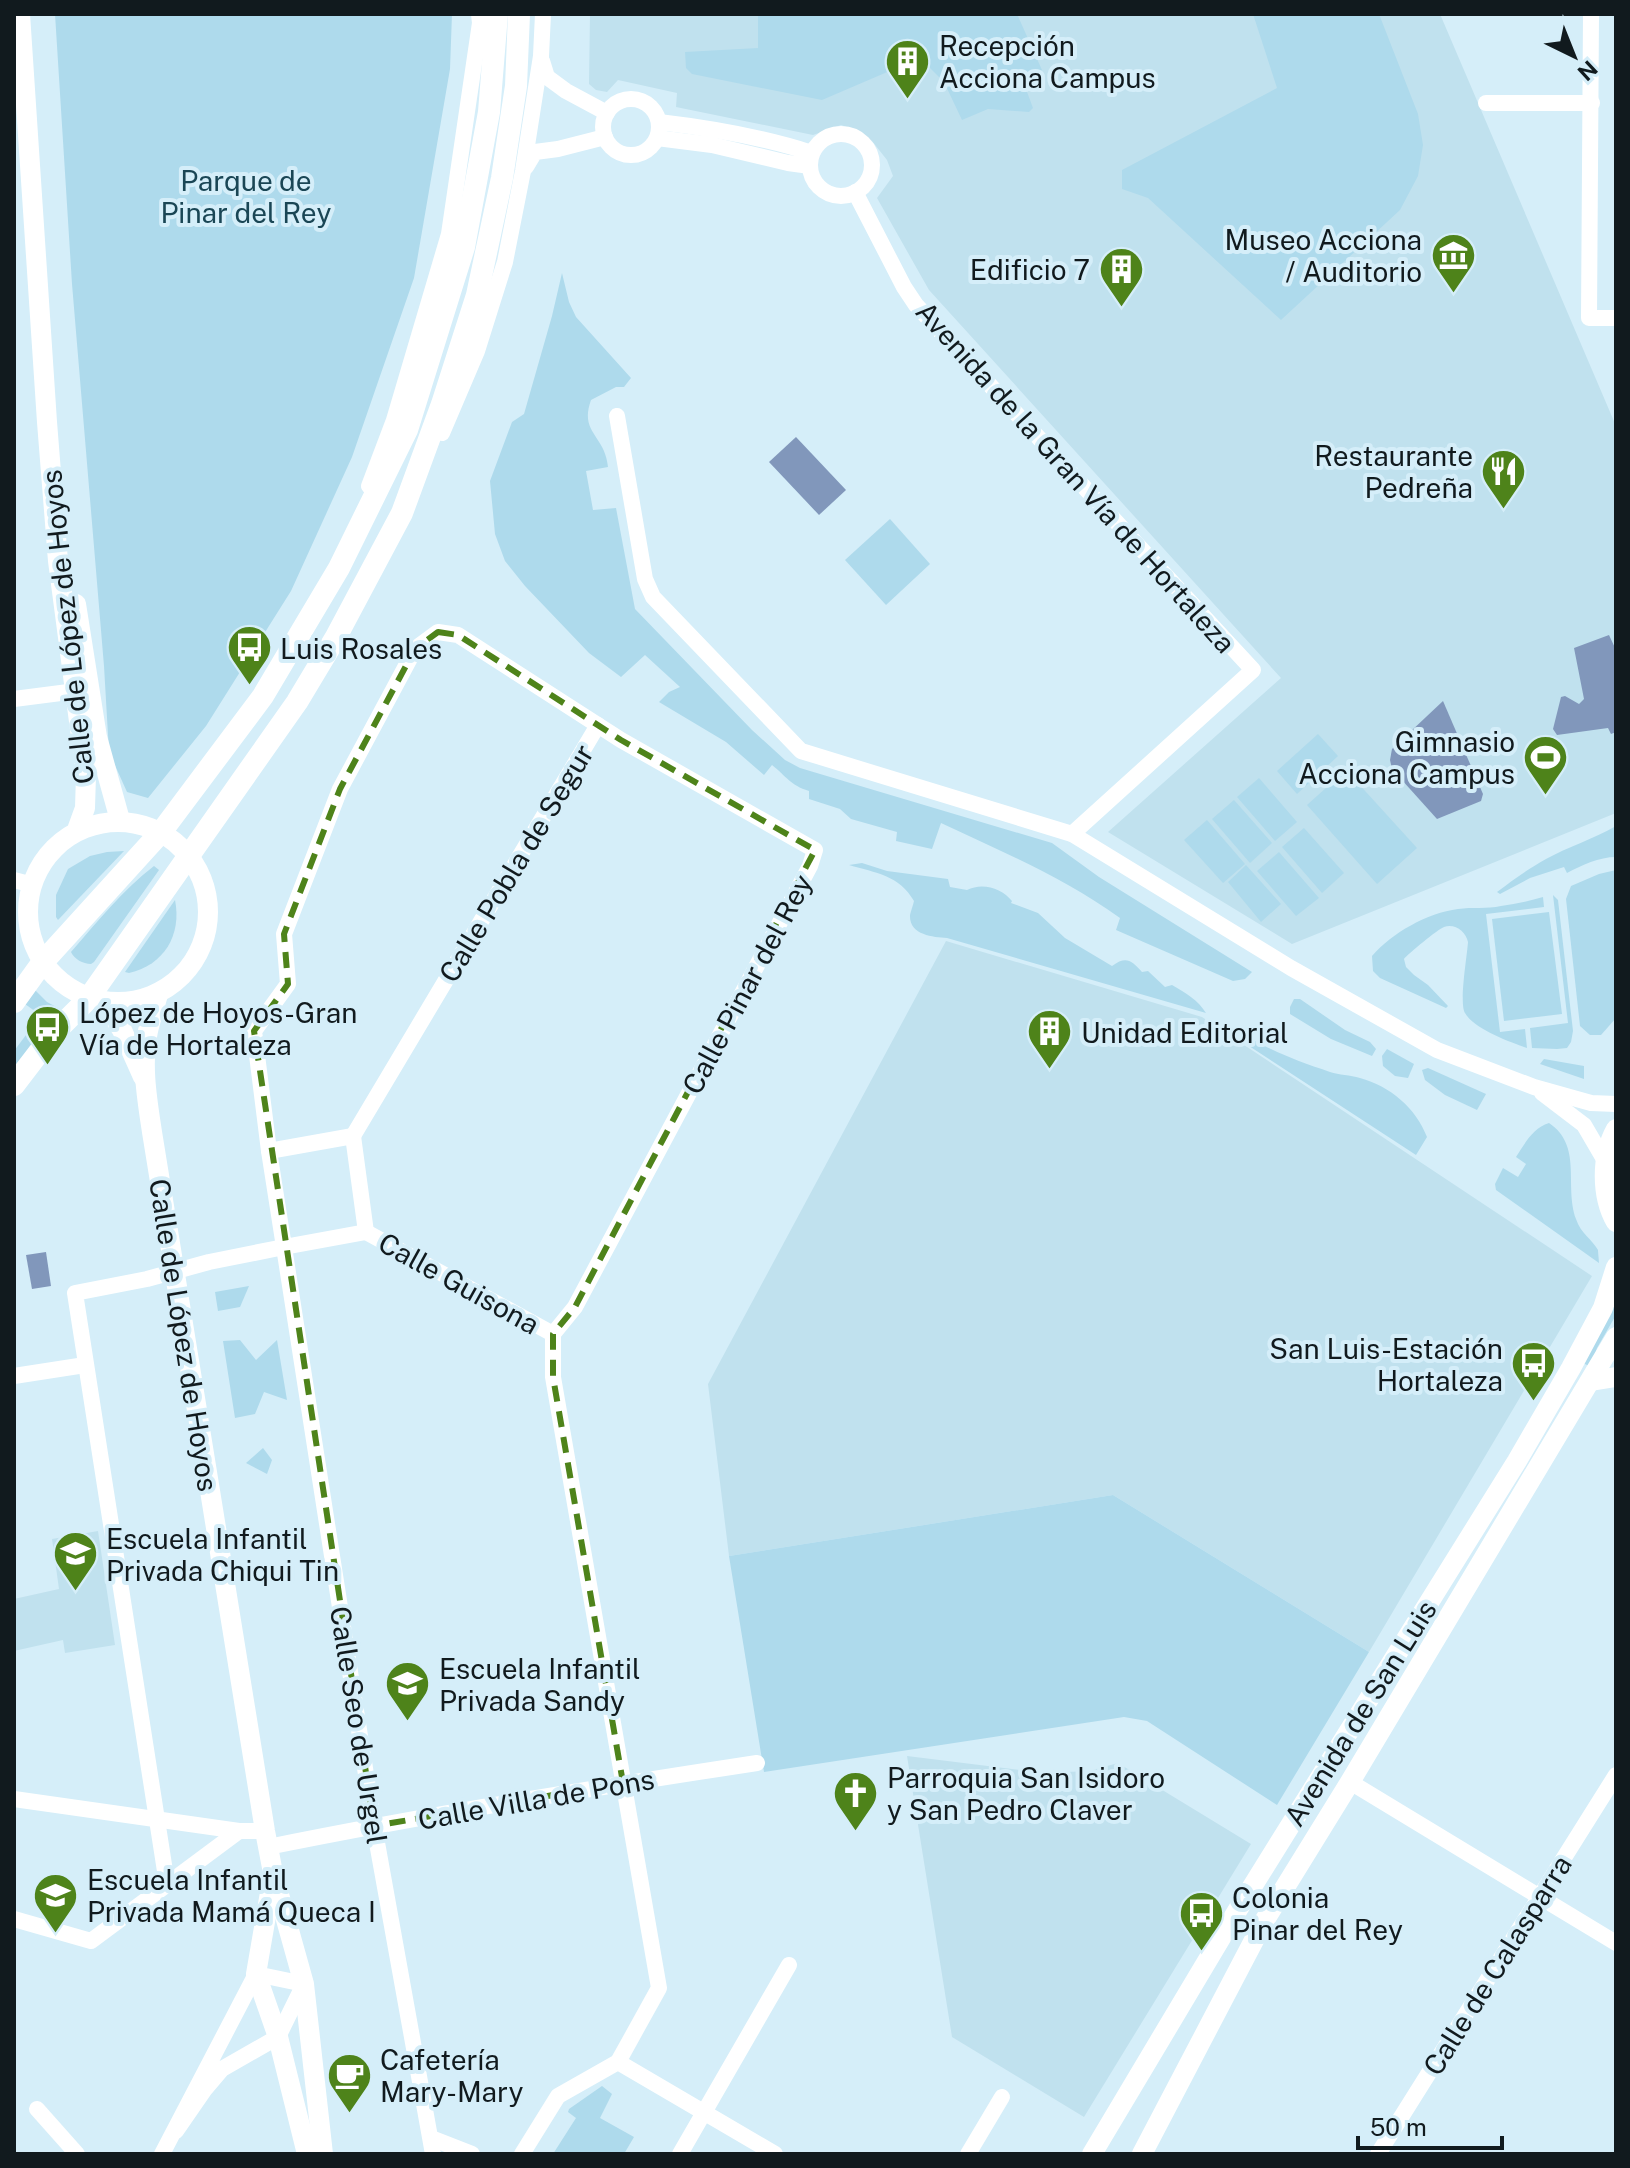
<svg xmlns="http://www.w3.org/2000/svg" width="1630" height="2168" font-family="'Public Sans',sans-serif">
	<rect width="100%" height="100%" fill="#d5eef9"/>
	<g fill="#c0e1ee">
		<path d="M590,14H1440L1616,426V813L1292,944L1108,832L1281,678L929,290L877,198L893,176L887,160L872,141L859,131L841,125L813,135L676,107L677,93L618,80L607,92L596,90L589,84Z"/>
		<path d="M946,941L1202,1017L1592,1276L1369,1652L1113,1495L729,1556L708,1384Z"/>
		<path d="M98,1531L115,1645L65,1653L63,1640L14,1651V1599L59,1589L52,1539Z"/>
		<path d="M907,1756L1044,1773L1089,1771L1118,1763L1251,1844L1084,2117L952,2037Z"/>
	</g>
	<g fill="#aedaec">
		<path d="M55,14H452L450,69L414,278L352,457L291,591L206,726L148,798L127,792L109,752L104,666L72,284Z"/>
		<path d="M758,14H1017L1042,70L1023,81L1033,108L1029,112L988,109L962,120L944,82L920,58L822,100L692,74L686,68L685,52L758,48Z"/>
		<path d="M1253,14H1379L1418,114L1423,145L1418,176L1400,210L1281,320L1148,198L1122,189V170L1277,88Z"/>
		<path d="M562,273L569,302L576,317L631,378L624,387H616L591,400C579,433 605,435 608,467L586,471L593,510L616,508L635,609L752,730L785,760L800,768L1052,843L1099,877L1252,972L1245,979L1233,981L1116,930L1120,918C1064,878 1003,852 941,823L932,849L896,841L897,832L851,819L840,809L809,799V791C790,785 787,777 772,765L764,775L726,742L659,702L669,692L680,687L645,655L621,677L589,653L525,586L505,561L495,534L490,481L512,422L524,414L552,316Z"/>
		<path d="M890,519L930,564L886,605L845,560Z"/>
		<path d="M1318,734L1338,756L1297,794L1277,771Z"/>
		<path d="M1346,770L1417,848L1377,884L1307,805Z"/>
		<path d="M1259,778L1297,822L1275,841L1237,797Z"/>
		<path d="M1234,800L1272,843L1250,863L1212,819Z"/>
		<path d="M1207,820L1245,864L1223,883L1184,840Z"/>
		<path d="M1616,826V857C1599,857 1582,865 1567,873L1564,867L1530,878L1500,894L1497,892C1513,880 1528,869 1546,859C1568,847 1593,839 1616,826Z"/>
		<path d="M1304,828L1344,873L1322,893L1282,847Z"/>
		<path d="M124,851L58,920L56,917V895L68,869L90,856L107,852Z"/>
		<path d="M1279,852L1319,898L1296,916L1257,871Z"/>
		<path d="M862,863L887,871L948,879L950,887L967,890C982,882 1002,888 1012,901L1011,903L1038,913L1065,938L1112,966C1126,956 1131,960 1142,972L1148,971L1165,987L1172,985C1186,993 1198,1000 1206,1013L947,938C933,937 909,935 910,915C911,910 913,906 914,901C899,875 876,873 849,865Z"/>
		<path d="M1246,865L1281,904L1261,922L1228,882Z"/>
		<path d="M154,866L159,870L94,962L91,964C83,964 74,959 71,952C97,922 123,890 154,866Z"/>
		<path d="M1616,870V1018L1601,1035H1590L1580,1026L1566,899L1571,886L1599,874Z"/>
		<path d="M1553,895L1558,900L1573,1031L1571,1042L1567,1048L1557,1049L1532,1048L1530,1028L1568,1023Z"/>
		<path d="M1543,897L1544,907L1486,914L1500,1032L1525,1029L1527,1048C1510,1042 1474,1029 1465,1013C1459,1003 1467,957 1468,942C1466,932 1455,923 1444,927C1438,929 1408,954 1404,959L1406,967L1414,975L1428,985L1448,1006L1446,1008L1380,978L1373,971L1372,956C1392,933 1427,913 1458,909C1472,907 1487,909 1501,906C1515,904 1530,901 1543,897Z"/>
		<path d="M175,900C182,935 164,965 129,973L125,972Z"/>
		<path d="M1549,912L1562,1014L1504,1021L1492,919Z"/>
		<path d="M35,990L47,1002L60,1009L50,1022L25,1004Z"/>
		<path d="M1294,999H1300L1345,1030L1370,1042L1376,1049L1372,1056L1331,1039L1290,1014V1007Z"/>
		<path d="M32,1027L41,1034L14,1068V1051Z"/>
		<path d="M1250,1038C1278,1054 1300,1062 1330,1072C1339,1075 1350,1075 1360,1078C1390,1086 1416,1108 1427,1137L1416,1155L1246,1044Z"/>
		<path d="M1387,1049L1414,1064L1408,1078L1395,1076L1383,1066L1382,1056Z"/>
		<path d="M1544,1059L1584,1066V1079L1540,1064Z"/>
		<path d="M1428,1068L1486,1094L1477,1110L1445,1095L1425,1080L1422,1070Z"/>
		<path d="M1549,1123C1583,1146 1564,1185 1576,1219C1581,1234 1592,1239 1598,1250C1598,1252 1599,1261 1599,1263L1496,1190L1495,1184L1503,1168L1518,1177L1526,1164L1516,1157C1525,1143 1533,1128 1549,1123Z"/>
		<path d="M249,1286L240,1307L218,1311L215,1292Z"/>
		<path d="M1616,1302V1315L1597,1348L1591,1367L1583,1363Z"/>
		<path d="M240,1340L256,1360L277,1340L287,1400L264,1392L255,1414L235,1418L223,1341Z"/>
		<path d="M263,1448L272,1460L267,1474L246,1463Z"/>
		<path d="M1113,1495L1369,1652L1277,1805L1147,1721L1124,1717L764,1772L729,1556Z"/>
		<path d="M602,2086L612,2094L600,2118L634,2137L624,2154H553L576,2118L568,2112L569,2109Z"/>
	</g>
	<g fill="#8197bb">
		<path d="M796,437L846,490L819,515L769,462Z"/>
		<path d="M1609,635L1616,650V732L1611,734L1608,728L1557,735L1553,729L1561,697L1565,696L1579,704L1584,699L1574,648Z"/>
		<path d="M1443,701L1483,794L1481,801L1437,819L1392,769L1390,760L1392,749Z"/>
		<path d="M46,1252L51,1286L32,1289L26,1255Z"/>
	</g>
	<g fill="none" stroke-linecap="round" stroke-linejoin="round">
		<g stroke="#fff" stroke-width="16">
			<path d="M1591,14L1589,318H1616"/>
			<path d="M542,61L547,77L566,91L607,113"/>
			<circle cx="631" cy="127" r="28"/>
			<path d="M1486,103H1592"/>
			<path d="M659,122C710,128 763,137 812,153"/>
			<circle cx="841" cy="165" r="31"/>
			<path d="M657,138L712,145L788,163L810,166"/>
			<path d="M526,167L535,152L558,149L605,137"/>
			<path d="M855,192L904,287L916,305L1253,670L1072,834"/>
			<path d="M617,416L645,579L653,597L801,751L1072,834L1291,968L1437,1050L1534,1087L1591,1103L1616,1104"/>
			<path d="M442,433L477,351L505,262L523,171L541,56L543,14"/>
			<path d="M369,486L394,420L449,234L480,23L479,14"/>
			<path d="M14,699L84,690"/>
			<path d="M14,880L33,885"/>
			<path d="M1542,1093L1584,1125L1605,1161"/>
			<path d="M353,1136L598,725"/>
			<path d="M353,1136L366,1232L284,1247L269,1151Z"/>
			<path d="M269,1151L254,1031L288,984L284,934L340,789L415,649L438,632L458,635L621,740L815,850L810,866L575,1307L553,1334"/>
			<path d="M366,1232L553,1334"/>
			<path d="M14,1376L85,1365"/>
			<path d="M1350,1782L1616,1943"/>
			<path d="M14,1799L239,1831H265"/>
			<path d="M268,1847C430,1814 594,1788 757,1763"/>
			<path d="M167,1884L75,1293L147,1279L209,1262L284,1247L374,1826L433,2154"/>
			<path d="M14,1919L91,1941L239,1831"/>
			<path d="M618,2062L775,2154"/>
			<path d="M37,2109L77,2154"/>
			<path d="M431,2138L472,2154"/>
			<path d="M162,2154L256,1974L304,1984L278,2037L222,2069L205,2089L176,2131"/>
			<path d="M522,2154L558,2096L618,2062L659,1988L553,1377V1334"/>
			<path d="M680,2154L789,1965"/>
			<path d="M968,2154L1002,2097"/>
			<path d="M1378,2154L1616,1775"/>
		</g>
		<g stroke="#fff" stroke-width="20">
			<path d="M20,14L47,422L58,561L86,775L85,808L77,830"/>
			<path d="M76,604L97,737L120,820"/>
			<circle cx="118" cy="912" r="90"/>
			<path d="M158,994C155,1006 151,1018 148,1031C141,1064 147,1099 152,1132L265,1831L273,1873L304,1984L323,2154"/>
			<path d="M105,1003L122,1030L143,1077"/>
			<path d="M1616,1129C1601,1156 1601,1196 1616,1222"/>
			<path d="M1591,1381L1616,1377"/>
			<path d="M272,1881L256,1974L278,2037L307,2154"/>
			<path d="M1092,2154L1237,1911L1517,1461L1571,1368L1603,1308L1616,1267"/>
			<path d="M1142,2154L1263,1923L1350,1782L1616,1337"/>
		</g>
		<g stroke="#fff" stroke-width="22">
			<path d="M14,1002L42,963L162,831L263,696L339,568L407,430L464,247L489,112L497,14"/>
			<path d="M14,1085L53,1034L88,999L297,702L336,637L402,513L442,404L477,295L502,178L516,86L519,14"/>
		</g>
	</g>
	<path fill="none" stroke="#4e831a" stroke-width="6" stroke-dasharray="16 10" stroke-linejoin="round" d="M438,632L458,635L621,740L815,850L575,1307L553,1334V1377L623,1783L374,1826L254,1031L288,984L284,934L340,789L415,649Z"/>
	<defs>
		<symbol id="building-pin" viewBox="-11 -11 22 30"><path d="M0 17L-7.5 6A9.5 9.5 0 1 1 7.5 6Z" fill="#4e831a" stroke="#d5eef9"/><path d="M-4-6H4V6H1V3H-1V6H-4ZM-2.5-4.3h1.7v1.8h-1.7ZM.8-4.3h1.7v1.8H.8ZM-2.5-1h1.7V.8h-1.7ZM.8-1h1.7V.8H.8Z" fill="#fff"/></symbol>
		<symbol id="museum-pin" viewBox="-11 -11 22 30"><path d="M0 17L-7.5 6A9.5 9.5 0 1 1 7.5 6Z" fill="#4e831a" stroke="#d5eef9"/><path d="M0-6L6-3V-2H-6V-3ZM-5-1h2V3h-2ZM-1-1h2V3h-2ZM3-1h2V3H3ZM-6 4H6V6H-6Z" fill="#fff"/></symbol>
		<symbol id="restaurant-pin" viewBox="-11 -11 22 30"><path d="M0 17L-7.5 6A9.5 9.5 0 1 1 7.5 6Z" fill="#4e831a" stroke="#d5eef9"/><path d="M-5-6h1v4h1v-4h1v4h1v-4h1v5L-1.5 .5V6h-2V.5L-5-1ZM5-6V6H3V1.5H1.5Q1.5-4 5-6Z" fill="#fff"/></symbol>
		<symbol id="bus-pin" viewBox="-11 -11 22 30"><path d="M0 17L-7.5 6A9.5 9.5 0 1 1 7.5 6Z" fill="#4e831a" stroke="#d5eef9"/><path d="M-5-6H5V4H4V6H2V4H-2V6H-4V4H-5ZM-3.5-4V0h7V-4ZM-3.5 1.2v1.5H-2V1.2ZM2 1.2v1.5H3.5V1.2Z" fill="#fff"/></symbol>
		<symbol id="stadium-pin" viewBox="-11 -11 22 30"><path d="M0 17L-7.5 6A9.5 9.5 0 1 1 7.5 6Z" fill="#4e831a" stroke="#d5eef9"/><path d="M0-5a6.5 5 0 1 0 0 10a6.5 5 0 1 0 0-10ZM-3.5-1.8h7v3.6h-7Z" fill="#fff"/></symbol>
		<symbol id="school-pin" viewBox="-11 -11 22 30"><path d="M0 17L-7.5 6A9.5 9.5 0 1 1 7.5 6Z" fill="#4e831a" stroke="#d5eef9"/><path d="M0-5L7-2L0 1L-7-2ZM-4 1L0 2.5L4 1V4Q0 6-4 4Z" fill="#fff"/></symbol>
		<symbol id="church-pin" viewBox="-11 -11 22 30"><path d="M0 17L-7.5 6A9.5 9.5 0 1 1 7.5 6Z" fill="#4e831a" stroke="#d5eef9"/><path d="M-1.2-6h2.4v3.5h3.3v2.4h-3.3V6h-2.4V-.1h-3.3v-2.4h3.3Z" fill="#fff"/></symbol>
		<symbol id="cafe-pin" viewBox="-11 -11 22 30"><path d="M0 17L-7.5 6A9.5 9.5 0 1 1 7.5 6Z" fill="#4e831a" stroke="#d5eef9"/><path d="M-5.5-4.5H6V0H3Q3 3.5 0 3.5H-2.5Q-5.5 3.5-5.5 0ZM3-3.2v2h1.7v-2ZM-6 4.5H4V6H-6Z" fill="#fff"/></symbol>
	</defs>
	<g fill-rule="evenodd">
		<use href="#building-pin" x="882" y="36" width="51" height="69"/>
		<use href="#museum-pin" x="1428" y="230" width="51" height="69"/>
		<use href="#building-pin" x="1096" y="244" width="51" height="69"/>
		<use href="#restaurant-pin" x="1478" y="446" width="51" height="69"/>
		<use href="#bus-pin" x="224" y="622" width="51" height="69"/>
		<use href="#stadium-pin" x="1520" y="732" width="51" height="69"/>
		<use href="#bus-pin" x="22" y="1002" width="51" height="69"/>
		<use href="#building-pin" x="1024" y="1006" width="51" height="69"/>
		<use href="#bus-pin" x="1508" y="1338" width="51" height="69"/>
		<use href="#school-pin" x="50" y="1528" width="51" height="69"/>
		<use href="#school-pin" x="382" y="1658" width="51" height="69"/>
		<use href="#church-pin" x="830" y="1768" width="51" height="69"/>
		<use href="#school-pin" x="30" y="1870" width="51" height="69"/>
		<use href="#bus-pin" x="1176" y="1888" width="51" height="69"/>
		<use href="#cafe-pin" x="324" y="2050" width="51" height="69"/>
	</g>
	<g text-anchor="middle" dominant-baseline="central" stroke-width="8" stroke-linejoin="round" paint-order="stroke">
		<g font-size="28" fill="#111a1e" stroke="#d5eef9" text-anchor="start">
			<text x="939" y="45">Recepción<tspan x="939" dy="32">Acciona Campus</tspan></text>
			<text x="1422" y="239" text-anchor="end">Museo Acciona<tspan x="1422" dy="32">/ Auditorio</tspan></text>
			<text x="1090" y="269" text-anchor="end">Edificio 7</text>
			<text x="1473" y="455" text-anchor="end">Restaurante<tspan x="1473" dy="32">Pedreña</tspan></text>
			<text x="280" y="648">Luis Rosales</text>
			<text x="1515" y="741" text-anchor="end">Gimnasio<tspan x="1515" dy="32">Acciona Campus</tspan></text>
			<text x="79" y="1012">López de Hoyos-Gran<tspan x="79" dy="32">Vía de Hortaleza</tspan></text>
			<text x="1081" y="1032">Unidad Editorial</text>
			<text x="1503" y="1348" text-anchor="end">San Luis-Estación<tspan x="1503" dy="32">Hortaleza</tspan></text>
			<text x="106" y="1538">Escuela Infantil<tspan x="106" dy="32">Privada Chiqui Tin</tspan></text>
			<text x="439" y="1668">Escuela Infantil<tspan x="439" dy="32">Privada Sandy</tspan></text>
			<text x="887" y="1777">Parroquia San Isidoro<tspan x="887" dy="32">y San Pedro Claver</tspan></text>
			<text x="87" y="1879">Escuela Infantil<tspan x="87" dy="32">Privada Mamá Queca I</tspan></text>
			<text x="1232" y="1897">Colonia<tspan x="1232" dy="32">Pinar del Rey</tspan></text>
			<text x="380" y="2059">Cafetería<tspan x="380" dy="32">Mary-Mary</tspan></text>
		</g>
		<g font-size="28" fill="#1a4655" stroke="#d5eef9">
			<text x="246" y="180">Parque de<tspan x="246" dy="32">Pinar del Rey</tspan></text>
		</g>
		<g font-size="28" fill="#111a1e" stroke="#d5eef9">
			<text transform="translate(1076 477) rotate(48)">Avenida de la Gran Vía de Hortaleza</text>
			<text transform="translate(67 627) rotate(-96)">Calle de López de Hoyos</text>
			<text transform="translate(516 863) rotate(-59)">Calle Pobla de Segur</text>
			<text transform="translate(747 984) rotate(-62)">Calle Pinar del Rey</text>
			<text transform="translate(459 1283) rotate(29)">Calle Guisona</text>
			<text transform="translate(184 1335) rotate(81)">Calle de López de Hoyos</text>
			<text transform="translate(1360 1713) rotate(-58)">Avenida de San Luis</text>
			<text transform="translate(359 1725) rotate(81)">Calle Seo de Urgel</text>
			<text transform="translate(536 1799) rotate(-10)">Calle Villa de Pons</text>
			<text transform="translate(1497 1965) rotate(-58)">Calle de Calasparra</text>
		</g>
	</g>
	<rect width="1630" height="2168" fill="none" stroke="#111a1e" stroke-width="32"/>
	<g transform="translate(1574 56) rotate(137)" stroke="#d5eef9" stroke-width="6" paint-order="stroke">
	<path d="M0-6L14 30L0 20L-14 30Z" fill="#111a1e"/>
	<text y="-12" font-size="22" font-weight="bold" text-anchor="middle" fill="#111a1e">N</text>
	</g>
	<path d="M1358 2136v12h144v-12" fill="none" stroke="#111a1e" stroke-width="4"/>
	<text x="1370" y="2136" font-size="24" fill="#111a1e" stroke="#d5eef9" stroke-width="6" paint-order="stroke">50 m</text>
</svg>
